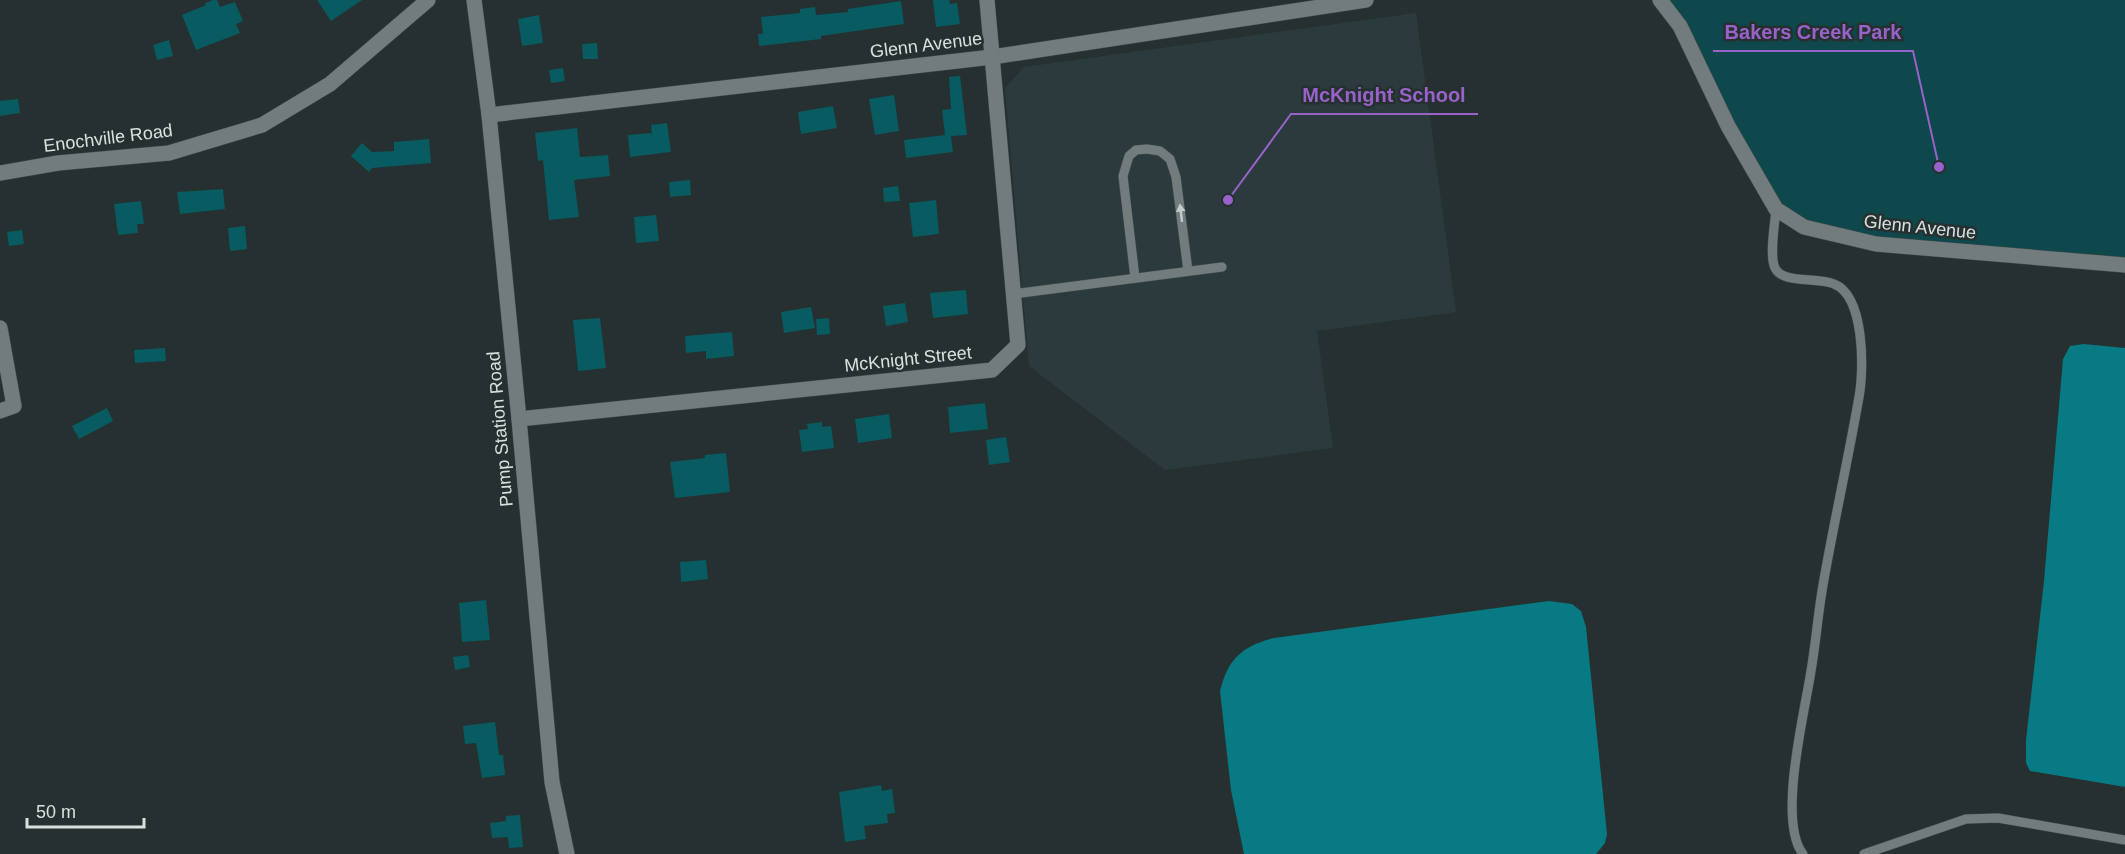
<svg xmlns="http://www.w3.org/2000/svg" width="2125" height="854" font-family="Arial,sans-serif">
	<rect width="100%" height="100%" fill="#263030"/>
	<path fill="#2b3b3d" d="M1416,13L1456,312L1317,331L1333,448L1165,470L1029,366L1005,88L1024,67Z"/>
	<path fill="#0e474c" d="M1660,0H2125V266L1876,244L1776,209Z"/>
	<g fill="#077a83">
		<path d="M2084,344L2125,348V787L2030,771L2026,763V740L2044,581L2063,359L2070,346Z"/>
		<path d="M1549,601L1572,604L1581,611L1586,627L1607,834L1605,843L1596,854H1244L1231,790L1220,691C1228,658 1243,646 1274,638Z"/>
	</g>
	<g fill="#075b61">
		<path d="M213,0H217L220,7L235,2L243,21L236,24L240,33L196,50L182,15L206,5L205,3Z"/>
		<path d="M317,0H362L331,21Z"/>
		<path d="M933,0H949L950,4L957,3L960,24L936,27Z"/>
		<path d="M901,1L904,24L821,36V39L759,46L758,34H763L761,17L800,13V9L815,7L816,15L848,12V9Z"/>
		<path d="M539,15L543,43L522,46L518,19Z"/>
		<path d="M169,40L173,56L157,60L153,45Z"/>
		<path d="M597,43L598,59H583L582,44Z"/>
		<path d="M563,68L565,81L551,83L549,70Z"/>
		<path d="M960,76L967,135L951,136L953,152L906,158L904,140L945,135L942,110L951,109L949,77Z"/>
		<path d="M894,95L899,131L875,135L869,99Z"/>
		<path d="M18,99L20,113L0,116V101Z"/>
		<path d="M833,106L837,128L801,134L798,112Z"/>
		<path d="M667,123L671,152L630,157L628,135L652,133L651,125Z"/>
		<path d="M577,128L580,157L608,155L610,176L574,180L579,217L549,220L543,160L538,161L535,133Z"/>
		<path d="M429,139L431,163L372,168L369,172L351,156L362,143L372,152L394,151V142Z"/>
		<path d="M690,180L691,195L670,197L669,182Z"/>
		<path d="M898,186L900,201L884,202L883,188Z"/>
		<path d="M223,189L225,209L180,214L177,192Z"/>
		<path d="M936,200L939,234L913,237L909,203Z"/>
		<path d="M141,201L144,224H137L138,233L118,235L114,204Z"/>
		<path d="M656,215L659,241L636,243L634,217Z"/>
		<path d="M245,226L247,249L230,251L228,228Z"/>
		<path d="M22,230L24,244L9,246L7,232Z"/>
		<path d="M966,290L968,314L933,318L930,293Z"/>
		<path d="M905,303L908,322L886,326L883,306Z"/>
		<path d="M811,307L815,328L784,333L781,312Z"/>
		<path d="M600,318L606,368L578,371L573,320Z"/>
		<path d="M829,318L830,334L817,335L816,319Z"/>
		<path d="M732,332L734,356L706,359V351L686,353L685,336Z"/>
		<path d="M165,348L166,361L135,363L134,350Z"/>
		<path d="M985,403L988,429L950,433L948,407Z"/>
		<path d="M107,408L113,421L79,439L72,426Z"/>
		<path d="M889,414L892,438L858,443L855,419Z"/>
		<path d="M822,422V427L831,426L834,448L802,452L799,430L808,429L807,424Z"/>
		<path d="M1006,437L1010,462L989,465L986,440Z"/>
		<path d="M726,453L730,492L675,498L670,462L705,458V455Z"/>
		<path d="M706,560L708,579L681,582L680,562Z"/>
		<path d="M486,600L490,640L462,642L459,603Z"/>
		<path d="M468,655L470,667L455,670L453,657Z"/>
		<path d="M495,722L499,755H503L505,775L482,778L476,743L465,744L463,726Z"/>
		<path d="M881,785L882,791L892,789L895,813L887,814L888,823L864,826L866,839L845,842L839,792Z"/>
		<path d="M520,815L523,847L509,848L508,837L492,838L490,823L506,821V816Z"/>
	</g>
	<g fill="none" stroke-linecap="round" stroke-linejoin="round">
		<defs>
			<g id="service">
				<path d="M1776,209C1775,223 1769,256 1775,268C1782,284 1819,277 1834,284C1865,296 1864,370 1859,397C1848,460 1834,522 1823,585C1818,613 1816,642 1811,671C1805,711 1777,821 1803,854"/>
				<path d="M1135,278L1123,176L1129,156L1136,150L1147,149L1160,151L1170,159L1176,177L1188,271"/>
				<path d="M1013,294L1222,267"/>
				<path d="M1864,854L1966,819L1998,818L2125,840"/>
			</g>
			<g id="minor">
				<path d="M474,0L489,115L519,419L552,782L567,854"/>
				<path d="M1660,0L1680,26L1728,126L1776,209L1804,227L1876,244L2125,265"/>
				<path d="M489,115L992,57L1366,0"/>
				<path d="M0,173L58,163L169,153L262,125L330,84L428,0"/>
				<path d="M0,328L14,406L0,411"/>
				<path d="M519,419L992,370L1018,345L987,0"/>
			</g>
		</defs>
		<use href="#service" stroke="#444c4c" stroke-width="10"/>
		<use href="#minor" stroke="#444c4c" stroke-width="16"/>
		<use href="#service" stroke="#727c7d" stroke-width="9"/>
		<use href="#minor" stroke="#727c7d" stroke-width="15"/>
	</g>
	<defs><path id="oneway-solid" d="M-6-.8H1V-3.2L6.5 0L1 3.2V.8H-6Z" transform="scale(1.5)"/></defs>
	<use fill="#c5cccc" href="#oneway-solid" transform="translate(1181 213) rotate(-97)"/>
	<g text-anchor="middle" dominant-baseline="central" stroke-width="5" stroke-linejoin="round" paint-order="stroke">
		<g font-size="18" fill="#dae0e0" stroke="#263030">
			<text transform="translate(926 45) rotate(-7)">Glenn Avenue</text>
			<text transform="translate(108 138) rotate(-7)">Enochville Road</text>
			<text transform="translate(1920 227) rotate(6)">Glenn Avenue</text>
			<text transform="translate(908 359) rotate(-6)">McKnight Street</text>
			<text transform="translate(500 429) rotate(-95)">Pump Station Road</text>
		</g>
	</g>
	<path fill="none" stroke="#9862c9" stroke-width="2" d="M1939 167L1913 51H1713M1228 200L1291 114H1478"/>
	<g fill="#9862c9" stroke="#263030" stroke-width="2">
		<circle cx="1939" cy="167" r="6"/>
		<circle cx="1228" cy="200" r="6"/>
	</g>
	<g font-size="20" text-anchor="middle" font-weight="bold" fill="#9862c9" stroke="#263030" stroke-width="5" stroke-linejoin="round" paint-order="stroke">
		<text x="1813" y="39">Bakers Creek Park</text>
		<text x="1384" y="102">McKnight School</text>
	</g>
	<path d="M27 818v9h117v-9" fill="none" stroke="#dae0e0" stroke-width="3"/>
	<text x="36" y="818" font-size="18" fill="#dae0e0" stroke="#263030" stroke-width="4.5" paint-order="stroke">50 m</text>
</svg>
